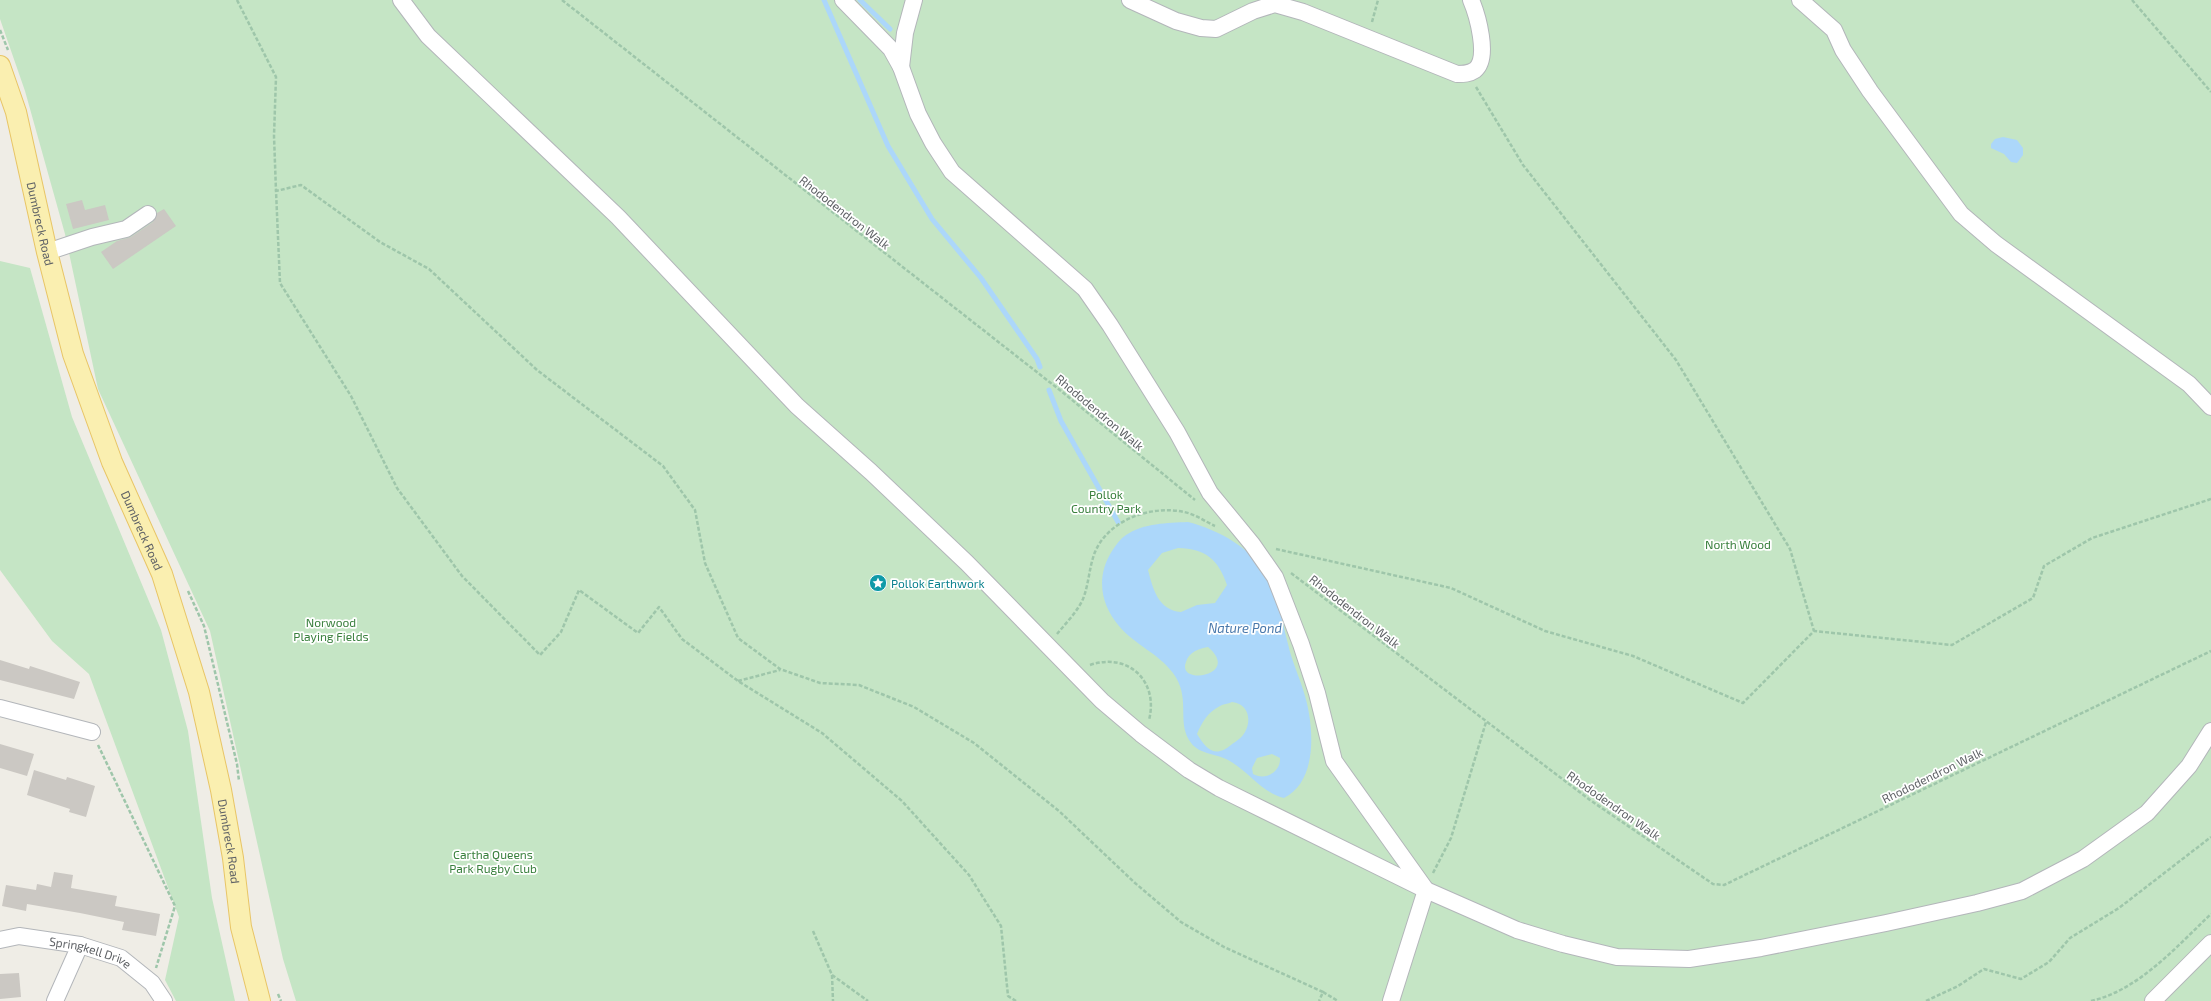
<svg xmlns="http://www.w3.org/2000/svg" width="2211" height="1001" font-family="'Exo 2',sans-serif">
	<rect width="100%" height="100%" fill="#efede6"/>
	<g fill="#c5e5c5">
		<path d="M0,0H2211V1001H296L283,959L210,631L98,389L65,234L25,91L0,19Z"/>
		<path d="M0,261L30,268L72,417L161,630L188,731L212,898L235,1001H176L165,980L179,917L89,674L52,641L0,570Z"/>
	</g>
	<g fill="#acd7fa" fill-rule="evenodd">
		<path d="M2003,137L2017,140L2023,148V155L2017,163L2011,162L2004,154L1991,148V144L1995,139Z"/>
		<path d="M1188,522C1219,530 1252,548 1268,577C1279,598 1282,622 1288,644C1292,662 1300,678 1305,696C1314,727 1318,781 1284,798C1260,792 1249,771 1228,760C1215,753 1198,755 1189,740C1177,720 1191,697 1173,673C1158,653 1135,645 1119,626C1100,604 1096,576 1112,551C1116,545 1120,539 1126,535C1144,523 1167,523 1188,522ZM1178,548C1206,549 1218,559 1227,585L1215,603L1197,605L1181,612C1158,610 1153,589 1148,570L1162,553ZM1208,647C1242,676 1176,686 1186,662C1189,652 1198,649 1208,647ZM1232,702C1248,704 1252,719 1245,732C1242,738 1236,741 1231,745C1215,758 1207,750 1197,734C1202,722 1208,712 1220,706C1223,704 1228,704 1232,702ZM1272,754L1280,758C1281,772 1265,781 1253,774L1252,768L1257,758Z"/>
	</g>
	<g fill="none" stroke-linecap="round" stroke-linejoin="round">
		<g stroke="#acd7fa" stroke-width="5">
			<path d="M824,0L888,146L932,219L981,278L1037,359L1040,367"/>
			<path d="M860,0L890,29"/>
			<path d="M1049,390L1061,421L1118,522"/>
		</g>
	</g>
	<g fill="#cbc8c3">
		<path d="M82,200L85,210L105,205L109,220L73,229L66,204Z"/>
		<path d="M164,209L176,226L113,269L101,252L117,241L131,237L153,222L157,213Z"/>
		<path d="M0,660L29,669L30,666L80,682L74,699L0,680Z"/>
		<path d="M0,744L34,754L27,776L0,768Z"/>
		<path d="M34,770L66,780L67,777L95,786L86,817L69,812L70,809L27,795Z"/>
		<path d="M54,872L73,875L71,888L117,896L115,906L160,914L156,936L122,930L124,922L80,913L27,904L26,911L2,906L6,885L36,890L37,884L51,887Z"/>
		<path d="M19,973L21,997L0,999V974Z"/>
	</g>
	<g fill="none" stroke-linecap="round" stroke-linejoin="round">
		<defs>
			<g id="minor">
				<path d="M401,0L428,36L618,217L797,406L871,472L967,563L1102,701L1141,734L1189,770L1219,788L1426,890L1517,930L1563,944L1617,957L1689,959L1761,948L1886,923L1977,903L2022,891L2083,859L2147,813L2189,766L2211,731"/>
				<path d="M843,0L891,49L901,67L918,114L933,143L952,172L1085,289L1110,325L1177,432L1210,493L1252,544L1275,577L1301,644L1317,693L1334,761L1426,890L1391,1001"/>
				<path d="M1130,0L1176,21L1201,28L1216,29L1253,11L1275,4L1303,12L1457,74C1464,74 1469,74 1475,70C1490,58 1477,14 1471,0"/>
				<path d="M1800,0L1834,30L1843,50L1870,91L1961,214L1996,244L2189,384L2211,407"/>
				<path d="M901,67L905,33L914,0"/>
				<path d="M47,252L92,237L126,229L148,214"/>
				<path d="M0,708L92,732"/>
				<path id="s1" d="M0,940L19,936L80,945L121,958L152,983L164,1001"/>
				<path d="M55,1001L80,945"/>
				<path d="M2153,1001L2211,943"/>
			</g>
			<g id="major">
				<path id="s2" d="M0,66L16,112L47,252L73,354L112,462L162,574L199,692L221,790L233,858L241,927L260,1001"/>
			</g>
		</defs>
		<use href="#minor" stroke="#b3b6ba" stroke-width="18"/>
		<use href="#major" stroke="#e8c566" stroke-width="22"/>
		<g stroke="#9ec6aa" stroke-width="2.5" stroke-dasharray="4 2" stroke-linecap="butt">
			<path d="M237,0L276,77L274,136L276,191"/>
			<path d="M562,0L1061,391L1195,500"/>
			<path d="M2132,0L2211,92"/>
			<path d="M1372,22L1378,0"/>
			<path d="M0,30L8,50"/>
			<path d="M1476,87L1523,165L1676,360L1790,549L1814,631"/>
			<path d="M1276,549L1451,588L1545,631L1633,656L1743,703L1814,631L1952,645L2033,598L2044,566L2092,538L2211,499"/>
			<path d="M1291,573L1590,800L1713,884L1724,885L2211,651"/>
			<path d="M188,591L204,626L237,764L239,781"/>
			<path d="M1057,634C1066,623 1077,612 1083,599C1089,584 1089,567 1095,552C1109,519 1152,505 1184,512C1195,514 1206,522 1215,526"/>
			<path d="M1090,665C1128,652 1159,681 1149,720"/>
			<path d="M738,681L780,670"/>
			<path d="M98,745L175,906L156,968"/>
			<path d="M1433,873L1451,838L1486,722"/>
			<path d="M813,931L832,975L833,1001"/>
			<path d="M832,975L868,1001"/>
			<path d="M1323,992L1338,1001"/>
			<path d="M278,994L281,1001"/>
			<path d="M1016,1001L1008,996L1001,926L969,875L902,801L822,733L738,681L682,639L659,607L638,633L579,590L561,632L540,655L462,576L397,488L351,396L280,283L276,191L301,185L380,242L429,269L537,370L663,466L695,510L705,563L738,638L780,669L820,683L859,685L914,707L974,743L1059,811L1135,883L1181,922L1224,947L1323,992L1319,1001"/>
			<path d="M1926,1001L1958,986L1984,969L2021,979L2049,962L2070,938L2119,908L2211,837"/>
			<path d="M2091,1001C2139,990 2176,947 2211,914"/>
		</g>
		<use href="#minor" stroke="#fff" stroke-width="16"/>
		<use href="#major" stroke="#faefb0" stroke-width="20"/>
	</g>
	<defs>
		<symbol id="sight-disc" viewBox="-11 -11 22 22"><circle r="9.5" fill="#0f9aa8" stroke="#fff"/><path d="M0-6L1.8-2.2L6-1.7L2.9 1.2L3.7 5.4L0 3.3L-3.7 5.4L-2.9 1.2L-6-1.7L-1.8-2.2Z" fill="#fff"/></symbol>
	</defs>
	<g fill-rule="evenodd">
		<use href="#sight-disc" x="868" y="573" width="20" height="20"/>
	</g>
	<g text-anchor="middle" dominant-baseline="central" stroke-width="3.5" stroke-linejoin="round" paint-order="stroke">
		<g font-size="12" fill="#5e6165" stroke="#fff">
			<text transform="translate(845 212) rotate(38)">Rhododendron Walk</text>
			<text stroke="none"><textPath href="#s2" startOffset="163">Dumbreck Road</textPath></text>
			<text transform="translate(1100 412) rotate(40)">Rhododendron Walk</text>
			<text stroke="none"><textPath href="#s2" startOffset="487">Dumbreck Road</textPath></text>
			<text transform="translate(1355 611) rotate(38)">Rhododendron Walk</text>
			<text transform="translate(1932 775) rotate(-26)">Rhododendron Walk</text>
			<text transform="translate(1614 805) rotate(35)">Rhododendron Walk</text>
			<text stroke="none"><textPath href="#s2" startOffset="811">Dumbreck Road</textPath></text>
			<text stroke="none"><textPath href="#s1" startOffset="93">Springkell Drive</textPath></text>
		</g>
		<g font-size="12" fill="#3a803e" stroke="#fff">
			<text x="1106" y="494">Pollok<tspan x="1106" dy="14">Country Park</tspan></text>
			<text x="1738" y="544">North Wood</text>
			<text x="331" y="622">Norwood<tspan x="331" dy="14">Playing Fields</tspan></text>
			<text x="493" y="854">Cartha Queens<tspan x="493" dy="14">Park Rugby Club</tspan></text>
		</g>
		<g font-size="12" fill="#0d838f" stroke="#fff" text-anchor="start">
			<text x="891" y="583">Pollok Earthwork</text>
		</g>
		<g font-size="13" font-style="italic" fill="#4978ab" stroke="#fff">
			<text x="1245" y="628">Nature Pond</text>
		</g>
	</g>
</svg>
